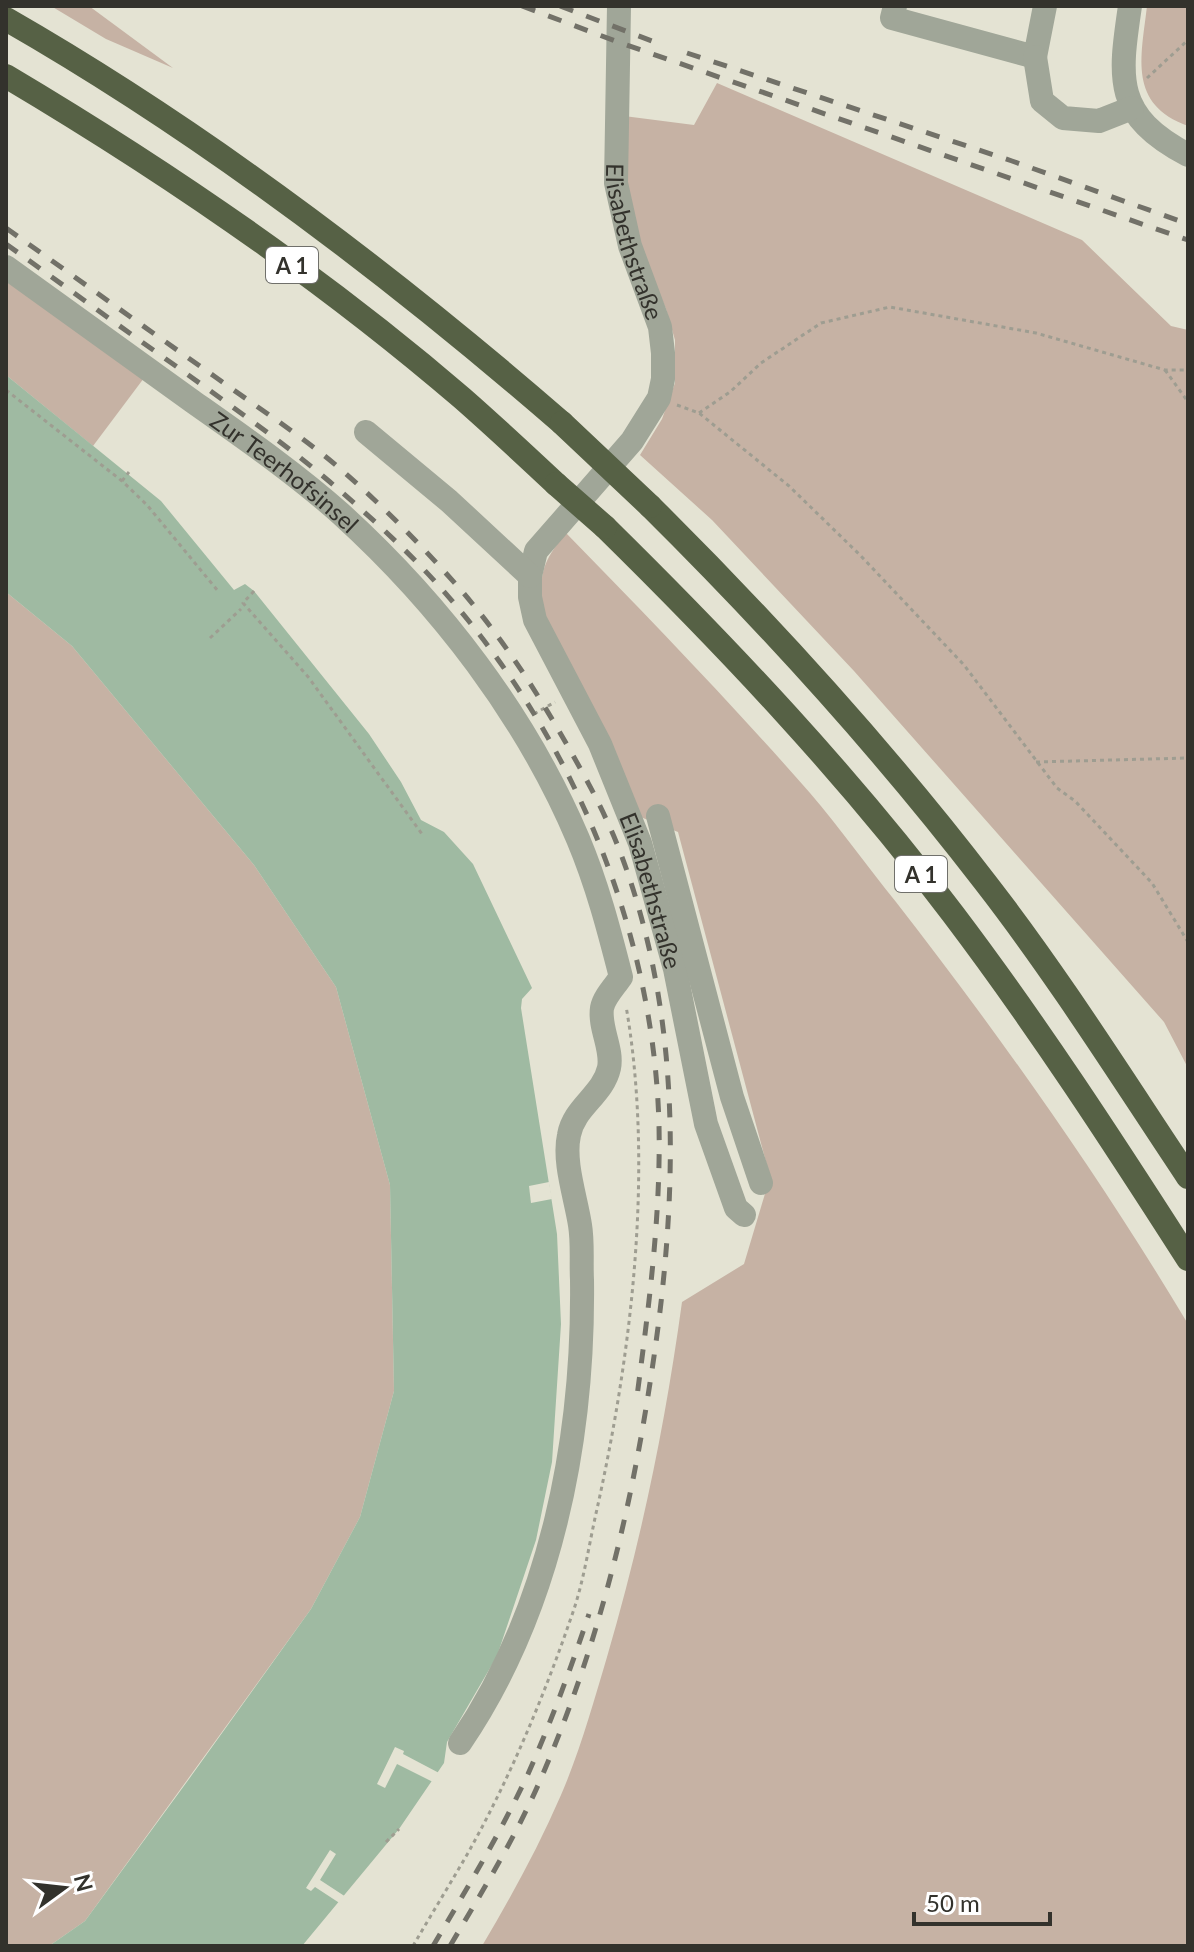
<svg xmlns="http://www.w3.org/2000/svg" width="1194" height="1952" font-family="Lato,sans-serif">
	<rect width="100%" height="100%" fill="#e4e3d3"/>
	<g fill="#c6b2a4">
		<path d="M51,6H89L173,68L106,39Z"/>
		<path d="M1147,6H1188V126C1128,104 1141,58 1147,6Z"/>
		<path d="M717,83L1082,240L1171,326L1188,330V1068L1164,1022L854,671L712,520L640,455L662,419L675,383V340L666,309L645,260L622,173L624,116L694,125Z"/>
		<path d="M6,281L144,378L93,446L6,375Z"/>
		<path d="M566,533C649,618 732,704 810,793C840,828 867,866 896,902C1001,1037 1100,1177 1188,1324V1946H482C511,1897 538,1848 561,1795C580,1751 593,1704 607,1657C642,1537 665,1426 682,1302L744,1264L770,1177L678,832L638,816L542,618C539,578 540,564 566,533Z"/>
		<path d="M6,592L72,646L254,865L336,987L390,1185L394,1391L360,1517L311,1609L85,1921L49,1946H6Z"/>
	</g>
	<path fill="#9fbaa2" d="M6,375L161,501L234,590L245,584L254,591L369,734L401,782L421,820L444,832L473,864L532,988L522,999L521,1008L557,1234L561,1324L552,1462L536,1540L497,1656L447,1742L444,1763L399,1829L302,1946H49L85,1921L189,1779L311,1609L360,1517L394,1391L390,1185L336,987L254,865L72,646L6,592Z"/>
	<g fill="#e4e3d3">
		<path d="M549,1182L552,1199L531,1203L529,1186Z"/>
		<path d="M395,1747L404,1751L403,1754L441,1774L435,1783L397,1764L385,1788L377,1784Z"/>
		<path d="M330,1850L336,1854L320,1880L346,1897L341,1904L315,1887L311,1891L306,1888Z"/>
	</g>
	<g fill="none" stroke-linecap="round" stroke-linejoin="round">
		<g stroke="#9e9d91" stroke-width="3" stroke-dasharray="4 4" stroke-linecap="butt">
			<path d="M1147,78L1188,40"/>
			<path d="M1165,370L1188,402"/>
			<path d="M6,390L122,481L147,505L218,591"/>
			<path d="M677,405L699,413L789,486L860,555L964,665L1057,788L1075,801L1152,883L1188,942"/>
			<path d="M699,413L730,392L761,363L821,323L890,307L1036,333L1165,370H1188"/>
			<path d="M122,481L129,472"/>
			<path d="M254,591L243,603L309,678L422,834"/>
			<path d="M210,638L241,609"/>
			<path d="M534,714L555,702"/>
			<path d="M1036,762L1188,758"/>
			<path d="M386,1842L399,1829"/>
			<path d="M413,1946C431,1915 450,1884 468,1853C510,1778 544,1696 572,1615C584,1581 589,1544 597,1509C632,1351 654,1166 626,1006"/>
		</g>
		<g stroke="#a0a698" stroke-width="24">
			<path id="s1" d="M619,6L616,183L630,246L660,327L663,353V379L659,398L632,441L536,551L530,576V597L535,620L600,744L640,843L675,969L706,1124L736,1208L744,1215"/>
			<path d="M895,6L892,18L1035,57L1045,6"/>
			<path d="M1130,6C1119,80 1114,116 1188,155"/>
			<path d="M1035,57L1042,101L1063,118L1099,121L1132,108"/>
			<path id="s2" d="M6,267C68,312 130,356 192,401C243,437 295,473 341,514C440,604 526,716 578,839C597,884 609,930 621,977C615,986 604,997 602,1008C599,1028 613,1049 609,1068C603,1095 574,1107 569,1135C563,1162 576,1198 580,1225C583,1243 581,1262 582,1280C584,1440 551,1609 460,1743"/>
			<path d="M366,432L449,501L530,576"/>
			<path d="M658,816L732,1097L761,1183"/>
		</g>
		<g stroke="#566145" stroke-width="24">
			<path d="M6,19C205,133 389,273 562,423"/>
			<path d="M6,76C166,171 321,277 462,398C494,426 525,455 556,484"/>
			<path d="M650,506C770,625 882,748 985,882C1058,976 1122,1078 1188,1177"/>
			<path d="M605,527C729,649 848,775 953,914C1037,1025 1113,1142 1188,1259"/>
		</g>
		<g stroke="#727168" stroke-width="5" stroke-dasharray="14 14" stroke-linecap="butt">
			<path d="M522,6L618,42L1188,240"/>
			<path d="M560,6L657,43"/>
			<path d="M687,53L1012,161L1188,224"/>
			<path d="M6,228C75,277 144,327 214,376C258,408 304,437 345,473C386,509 424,548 460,589C498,633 530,681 559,731C581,769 603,808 619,849C685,1021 678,1205 650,1383C629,1520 597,1648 542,1776C517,1835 483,1890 450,1946"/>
			<path d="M6,244C66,287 126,331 187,374C235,409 284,443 330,482C373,519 416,558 453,602C576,746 654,935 659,1125C661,1218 648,1312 636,1404"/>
			<path d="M433,1946C466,1890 500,1834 528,1774C551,1722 571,1668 589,1614"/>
		</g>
		<g stroke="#566145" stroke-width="24">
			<path d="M562,423L650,506"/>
			<path d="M556,484L605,527"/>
		</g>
	</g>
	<g text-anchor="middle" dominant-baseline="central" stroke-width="6" stroke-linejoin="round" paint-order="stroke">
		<g fill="#fff" stroke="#70706b" stroke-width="2">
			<rect x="266" y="247" width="52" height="36" rx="6"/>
			<rect x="895" y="856" width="52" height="36" rx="6"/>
		</g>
		<g font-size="22" font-weight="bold" fill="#33322c">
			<text x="292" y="265">A 1</text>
			<text x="921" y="874">A 1</text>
		</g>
		<g font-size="24" fill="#33322c" stroke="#fff">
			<text stroke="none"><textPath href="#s1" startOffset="238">Elisabethstraße</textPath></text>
			<text stroke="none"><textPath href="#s2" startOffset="346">Zur Teerhofsinsel</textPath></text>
			<text stroke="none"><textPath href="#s1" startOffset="962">Elisabethstraße</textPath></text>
		</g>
	</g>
	<rect width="1194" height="1952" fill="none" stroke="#33322c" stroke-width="16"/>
	<g transform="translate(64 1888) rotate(75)" stroke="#ffffff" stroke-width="6" paint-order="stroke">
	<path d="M0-6L14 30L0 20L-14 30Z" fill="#33322c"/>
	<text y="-12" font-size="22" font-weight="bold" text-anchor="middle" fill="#33322c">N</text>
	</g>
	<path d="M914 1912v12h136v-12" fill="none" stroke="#33322c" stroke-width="4"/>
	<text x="926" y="1912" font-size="24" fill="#33322c" stroke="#ffffff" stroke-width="6" paint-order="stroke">50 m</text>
</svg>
